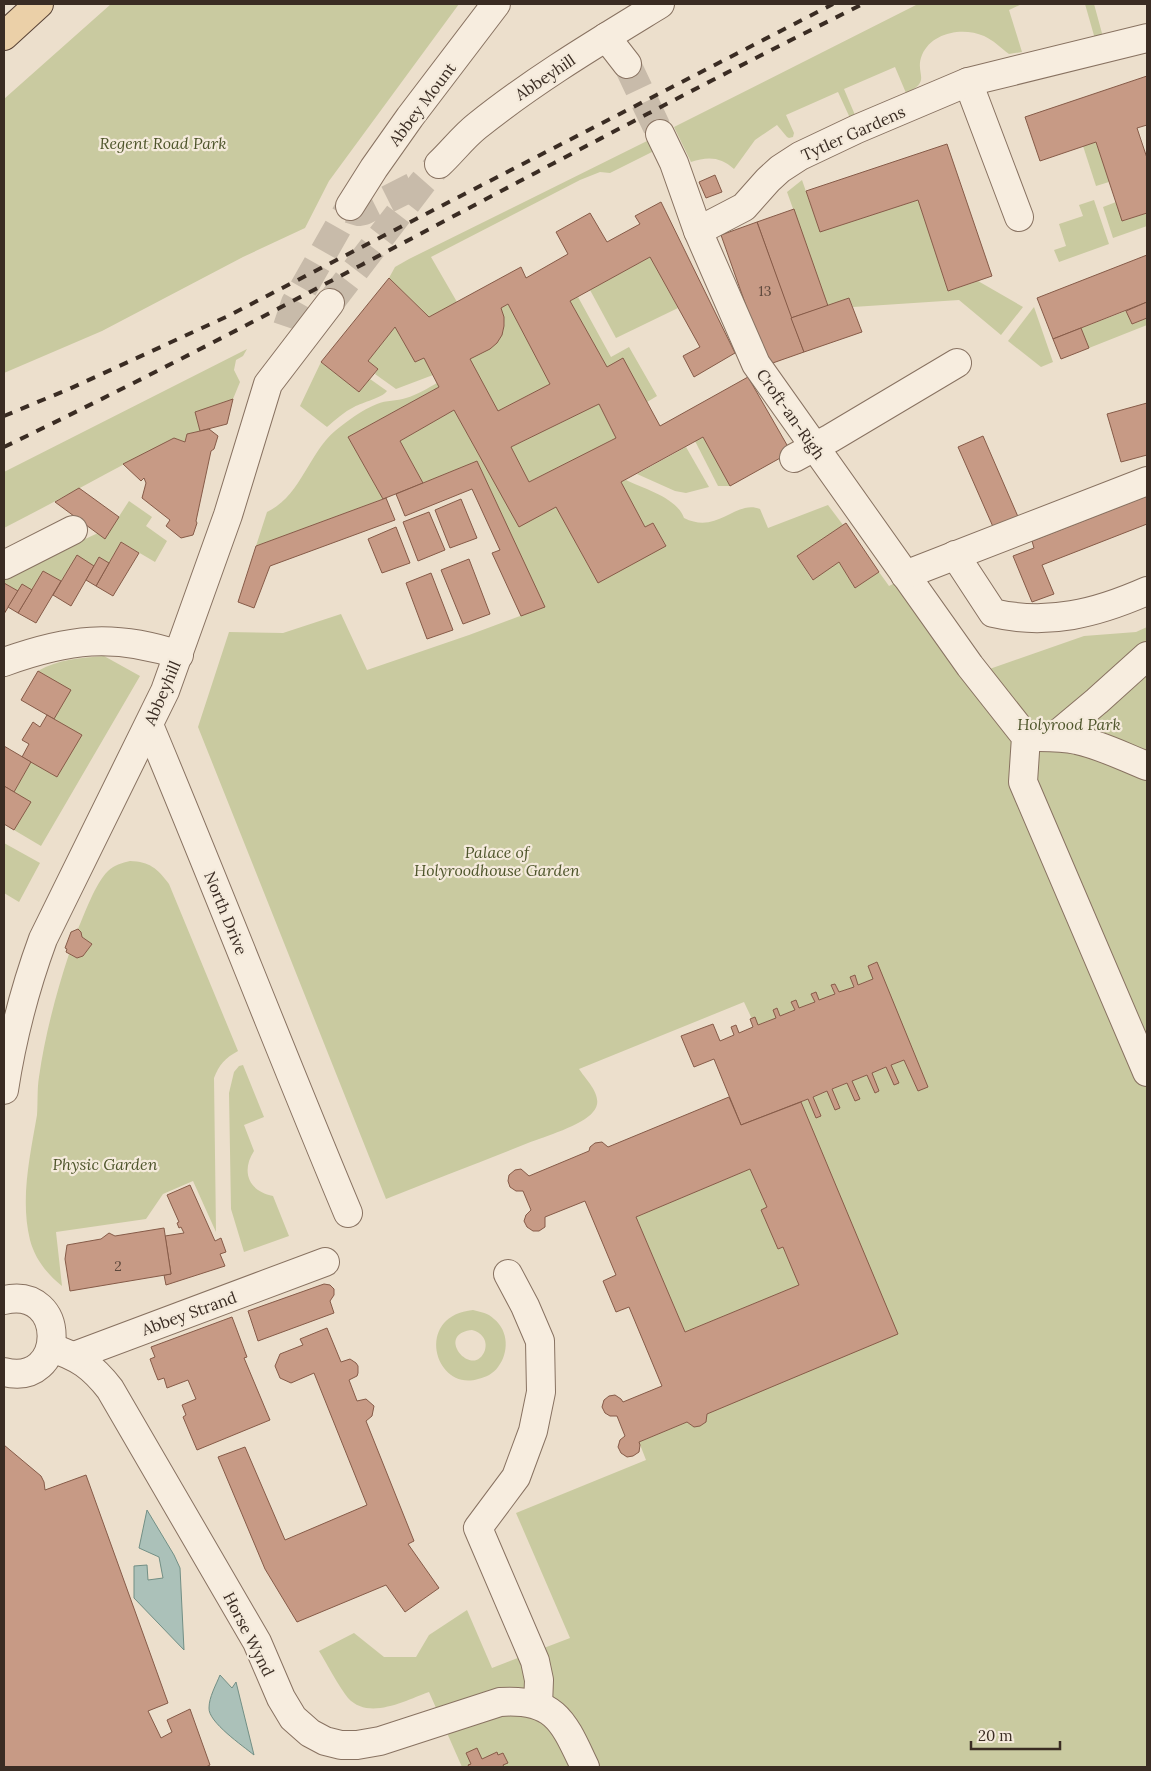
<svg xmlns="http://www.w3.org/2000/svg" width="1151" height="1771" font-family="Lora,serif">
	<rect width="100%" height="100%" fill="#ecdfcc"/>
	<g fill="#c9caa0" fill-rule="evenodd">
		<path d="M111,4H459L329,181L305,228L243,257L102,331L4,373V99Z"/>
		<path d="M918,4H1022L1009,10L1022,52L1009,54C1001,48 993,40 984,36C963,27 932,32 922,55C914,74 933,81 906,93L895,67L844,89L855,115L850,118L838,92L786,115L794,133L793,137L789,138L787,137L777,125L755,140L734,169C721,157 708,156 691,162L674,127Z"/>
		<path d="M1085,4H1094L1103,37L1095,39Z"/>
		<path d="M649,140L654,151L610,173L600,172L580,180L431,257L457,302L429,317L389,278L395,267L409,259Z"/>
		<path d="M1096,142L1109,182L1096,186L1083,146Z"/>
		<path d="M802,180L820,232L918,200L948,291L978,281L1023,307L1001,335L959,300L853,307L849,298L828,306L787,192Z"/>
		<path d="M1094,200L1109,244L1059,262L1054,250L1066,246L1059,224L1083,216L1079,205Z"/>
		<path d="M1116,202L1123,221L1147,213V226L1113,238L1103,207Z"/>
		<path d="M650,257L678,308L616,338L590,290Z"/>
		<path d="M578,297L611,357L629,347L657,396L647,402L623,359L607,367L570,301Z"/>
		<path d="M508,304L550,384L498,411L470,359C493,347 512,338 501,308Z"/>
		<path d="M1034,307L1053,362L1041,367L1008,341Z"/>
		<path d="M1126,311L1132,324L1147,318V325L1089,348L1081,328Z"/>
		<path d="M395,327L415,362L424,358L433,375L396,389L375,374L378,369L368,361Z"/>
		<path d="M247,349L243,356L236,360L234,370L240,382L233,399L195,412L200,431L187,434L185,442L174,438C117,467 61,499 4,528V472Z"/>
		<path d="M321,362L359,392L370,379L387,391C382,398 363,402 354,407C344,412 336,419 327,427L300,406Z"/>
		<path d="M437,383L439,387L348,437L383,499L256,546L267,512C301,496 308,454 335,431C347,421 362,410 377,404C386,400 397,401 406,398C417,395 428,388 437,383Z"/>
		<path d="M599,404L616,438L529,482L511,447Z"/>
		<path d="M454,410L519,526L556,507L598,583L666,545L653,523L645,527L621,482L626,480C645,489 677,498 684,518C718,535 736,499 760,509L768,528L828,505L843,525L797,556L812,580L839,562L855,588L879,572L889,586L895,583L964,678L1084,636L1136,632L1147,627V1767H462L429,1692C406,1700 369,1721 348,1698C339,1687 327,1664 319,1651L354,1633L384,1657H416L429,1635L467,1610L492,1668L570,1638L516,1513L646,1460L639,1442L687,1422L694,1427L700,1426L706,1422L707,1414L897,1334L801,1102L904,1060L918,1091L928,1087L876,962L868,966L873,979L858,985L854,975L850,977L854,987L839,992L835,984L831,986L835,994L819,1000L815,992L811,994L815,1002L799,1008L796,1000L792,1002L795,1010L780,1016L777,1008L773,1010L776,1018L758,1025L752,1019L744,1002L579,1069C586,1080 606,1098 593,1112C583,1125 544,1137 528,1143C481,1162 433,1180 386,1199L198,727L229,632L283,633L341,614L367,670L469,635L544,607L477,461L423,483L400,441Z"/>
		<path d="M703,437L730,486H718L695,441Z"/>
		<path d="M686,447L709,487L686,493L675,491L637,474Z"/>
		<path d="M129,501L152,517L146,526L167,541L155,562L121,542L109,563L99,558L94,566L77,556L61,581L43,571L32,590L18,591L4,583V577L98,533L105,538Z"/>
		<path d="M104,656L140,676L41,846L14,830L30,802L14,792L70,690L38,671C58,659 81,658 104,656Z"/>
		<path d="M4,843L40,863L19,902L4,893Z"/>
		<path d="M130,861C150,862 157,868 169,884L238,1051C225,1058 219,1065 214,1078L216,1232L193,1181L163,1194L146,1219L56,1232L62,1286C47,1274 35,1259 30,1240C20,1199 30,1156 37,1115C38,1102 37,1089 39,1077C45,1035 56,994 69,954L77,958L83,956L92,944L82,937L81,932L78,929C85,913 95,884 108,871C114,865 122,863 130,861Z"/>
		<path d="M243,1065L264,1117L244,1125L254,1151C241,1171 248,1191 273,1196L289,1236L244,1252L231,1209L229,1093L234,1072L239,1066Z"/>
		<path d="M750,1169L767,1207L762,1210L778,1249L783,1247L799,1285L685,1332L636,1217Z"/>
		<path d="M473,1310C481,1312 488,1313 494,1319C509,1331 509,1353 498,1367C493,1374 486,1377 478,1379C435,1392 413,1316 473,1310ZM472,1330C481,1332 488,1340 485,1350C474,1381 433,1334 472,1330Z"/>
	</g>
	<g fill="#abc1b9" stroke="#728f85">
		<path d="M147,1510L174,1555L180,1568L184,1650L134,1598V1566L147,1565L148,1580L163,1578L159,1557L139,1548Z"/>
		<path d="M220,1675L232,1688L236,1682L254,1755C243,1746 208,1722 209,1708C209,1697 216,1685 220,1675Z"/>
	</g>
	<g fill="#c79a85" stroke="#865b48" fill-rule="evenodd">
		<path d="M1147,76V125L1137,128L1147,158V213L1122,221L1096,142L1040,161L1025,117Z"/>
		<path d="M947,144L992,276L948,291L918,200L820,232L806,191Z"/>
		<path d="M715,175L722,192L706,198L699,182Z"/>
		<path d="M661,202L735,353L694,377L683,356L700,347L650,257L570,301L607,367L623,358L660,426L748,377L791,452L730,486L703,437L621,482L645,527L653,523L666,546L598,583L556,507L519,527L454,410L400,441L423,483L383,499L348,437L439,387L424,358L415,362L395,327L368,361L378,369L359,392L321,362L389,278L429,317L521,267L526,278L568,254L556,232L590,213L607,242L640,224L635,216ZM508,304L550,384L498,411L470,359L490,349L497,343L502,335L504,326V317L501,308ZM599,404L616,438L529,482L511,447Z"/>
		<path d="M794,209L828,306L791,318L757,222Z"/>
		<path d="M757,222L804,352L767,365L721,235Z"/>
		<path d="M1147,255V302L1053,339L1037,298Z"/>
		<path d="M849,298L862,332L804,352L791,318Z"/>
		<path d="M1147,302V318L1132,324L1126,311Z"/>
		<path d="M1081,328L1089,348L1061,359L1053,339Z"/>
		<path d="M233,399L227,424L200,431L195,412Z"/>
		<path d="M1147,403V455L1121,462L1107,414Z"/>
		<path d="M209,429L218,436L214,449L211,451L196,521L197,523L193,535L181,538L166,526L170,520L142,498L146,483L144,478L141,481L123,464L174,438L185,442L187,434Z"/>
		<path d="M983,436L1019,519L994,529L958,447Z"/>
		<path d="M477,461L545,607L521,616L492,553L500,550L472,489L405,516L396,494Z"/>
		<path d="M79,488L119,517L105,539L55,502Z"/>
		<path d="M1147,496V524L1042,565L1054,594L1032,602L1013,556L1034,548L1032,541Z"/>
		<path d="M386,498L395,520L270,566L254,608L238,602L256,546Z"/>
		<path d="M461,499L477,538L450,548L435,510Z"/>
		<path d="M429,512L445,550L418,561L403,522Z"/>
		<path d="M846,523L879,572L855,588L839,562L813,580L797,556Z"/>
		<path d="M396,527L410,563L382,573L368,539Z"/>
		<path d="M121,542L139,553L113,596L96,586Z"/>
		<path d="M77,555L94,566L71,606L53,595Z"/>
		<path d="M99,557L109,563L96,586L86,580Z"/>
		<path d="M469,559L490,614L463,624L441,570Z"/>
		<path d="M43,571L61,581L36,623L18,613Z"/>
		<path d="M431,573L453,630L427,639L406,583Z"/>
		<path d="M4,583L18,591L4,614Z"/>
		<path d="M22,584L32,590L18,613L8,607Z"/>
		<path d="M38,671L71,690L54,719L21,700Z"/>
		<path d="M47,715L82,735L57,777L22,757L29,744L22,740L33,722L40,727Z"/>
		<path d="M4,746L31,762L14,792L4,786Z"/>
		<path d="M4,786L31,802L14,830L4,824Z"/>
		<path d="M78,929L81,932L82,937L92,944L83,956L77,958L66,952L67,949L65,948L71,932Z"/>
		<path d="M877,962L928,1087L918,1091L904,1060L891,1065L899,1083L894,1085L886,1067L872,1073L879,1091L875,1093L867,1075L852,1081L860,1099L855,1101L847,1083L832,1089L840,1108L835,1110L827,1091L813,1097L821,1116L816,1118L808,1099L741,1125L714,1059L694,1067L681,1036L713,1024L720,1041L734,1035L731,1027L736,1025L739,1033L753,1027L750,1019L755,1017L758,1025L776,1018L773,1010L777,1008L780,1016L795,1010L791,1002L796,1000L799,1008L815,1002L811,994L816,992L819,1000L835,994L831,985L835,984L839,992L854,987L850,977L855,975L858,985L873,979L868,966Z"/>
		<path d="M729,1097L741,1125L801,1102L898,1334L707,1414L706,1422L700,1426L694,1427L687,1422L639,1442L640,1445L639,1452L633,1456L627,1457L621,1453L618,1447L620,1440L625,1436L617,1416H610L605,1413L602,1407L604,1400L609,1396L615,1395L621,1399L623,1402L662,1386L629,1307L616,1312L603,1281L616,1275L585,1201L545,1217V1227L539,1231H533L527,1227L524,1221L526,1215L531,1210L523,1191H516L510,1187L508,1181L509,1175L515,1170L521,1169L529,1176L589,1151L590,1147L595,1143L602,1142L608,1147ZM750,1169L767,1207L761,1210L778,1249L783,1247L799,1285L685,1332L636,1217Z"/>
		<path d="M190,1185L215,1241L221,1238L226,1252L220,1254L225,1266L166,1285L164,1275L171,1274L165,1236L184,1233L181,1227L179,1228L177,1223L179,1222L167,1195Z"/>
		<path d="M164,1228L171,1274L70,1291L65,1259L67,1245L101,1239L109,1233L115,1236Z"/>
		<path d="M324,1284L330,1285L334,1289V1295L330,1301L334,1313L258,1341L248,1311Z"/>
		<path d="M232,1317L247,1357L244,1358L270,1420L197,1450L183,1417L186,1415L182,1405L196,1399L188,1380L167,1388L164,1378L158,1380L154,1370L150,1359L155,1357L151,1347Z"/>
		<path d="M327,1328L341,1362L350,1359L356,1363L358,1366V1373L357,1376L349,1380L357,1401L366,1399L374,1406L372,1416L366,1421L414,1541L408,1544L439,1588L405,1612L386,1585L297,1622L265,1569L218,1457L245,1447L285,1540L367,1505L314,1373L291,1383L280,1378L275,1366L280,1354L303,1345L300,1339Z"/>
		<path d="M4,1445L41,1476L44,1482L45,1490L86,1475L168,1703L148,1711L161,1738L172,1732L167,1720L190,1709L210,1765L206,1767H4Z"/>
		<path d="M477,1748L482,1759L497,1752L498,1755L503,1753L508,1763L503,1765L504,1767H469L468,1765L471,1764L466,1753Z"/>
	</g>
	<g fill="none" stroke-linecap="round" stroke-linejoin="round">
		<g stroke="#c8bbaa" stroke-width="28" stroke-dasharray="28 14" stroke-linecap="butt">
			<path d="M627,64L660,134"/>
			<path d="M349,209L359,212L364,211L418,184"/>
			<path d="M330,303L423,182L439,164"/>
			<path d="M287,327L295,303L350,206"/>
		</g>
		<defs>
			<g id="minor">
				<path d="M606,37L627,64"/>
				<path d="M968,82L1019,217"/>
				<path d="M660,134L674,163L698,231L756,364L970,666L1026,737L1023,782L1147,1072"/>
				<path d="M439,164C452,152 463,137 477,126C534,80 598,42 660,4"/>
				<path d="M350,206L374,168L410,117L496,4"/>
				<path d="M698,231L744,207L768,180L780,169L800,156L857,129L968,82L1147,38"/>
				<path d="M794,458L831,438L957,363"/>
				<path d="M955,555L993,613C1048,626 1097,613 1147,591"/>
				<path d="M4,565L73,530"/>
				<path d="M905,575L1147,481"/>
				<path d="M4,662C68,639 113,633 179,655"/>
				<path d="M149,725C217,887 280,1051 348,1213"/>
				<path d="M1026,737C1043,737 1060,736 1077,740C1101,745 1124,757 1147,766"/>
				<path d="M1054,737L1097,701L1147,656"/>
				<path d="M4,1090C12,1038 25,988 43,939L165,691L228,515L268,384L330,303"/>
				<path d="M508,1274L525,1306L540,1341L541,1392L533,1431L516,1477L478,1528L535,1661L539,1680L538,1705"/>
				<path d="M4,1300C68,1285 67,1388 4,1372"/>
				<path d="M51,1348C78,1356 93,1367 110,1389L257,1642L281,1698L293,1718L310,1733L325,1741L341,1745H357L380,1741L500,1702C556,1698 564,1723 585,1767"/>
				<path d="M74,1356L325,1262"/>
			</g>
			<path id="major" d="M4,36L39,4"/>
		</defs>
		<use href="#minor" stroke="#887261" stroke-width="30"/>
		<use href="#major" stroke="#574134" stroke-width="30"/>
		<use href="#minor" stroke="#f7eddf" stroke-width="28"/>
		<use href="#major" stroke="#ebd0a8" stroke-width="28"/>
		<g stroke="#3a2c23" stroke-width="4" stroke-dasharray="9 9" stroke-linecap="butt">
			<path d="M4,416L69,389L226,317L833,4"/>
			<path d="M4,447C294,307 574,147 863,4"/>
		</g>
	</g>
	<g text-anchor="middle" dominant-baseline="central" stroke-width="4.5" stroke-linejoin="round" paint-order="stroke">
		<g font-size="14" fill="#5d483c">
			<text x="765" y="291">13</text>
			<text x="118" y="1266">2</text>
		</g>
		<g font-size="16" fill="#3a2c23" stroke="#f4eadb">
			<text transform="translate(545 77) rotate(-34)">Abbeyhill</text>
			<text transform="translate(422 104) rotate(-53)">Abbey Mount</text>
			<text transform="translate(853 133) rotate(-24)">Tytler Gardens</text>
			<text transform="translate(791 414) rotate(55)">Croft-an-Righ</text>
			<text transform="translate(162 693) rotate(-67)">Abbeyhill</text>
			<text transform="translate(226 913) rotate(68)">North Drive</text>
			<text transform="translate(189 1313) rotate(-20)">Abbey Strand</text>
			<text transform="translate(249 1634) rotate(63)">Horse Wynd</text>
		</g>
		<g font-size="16" font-style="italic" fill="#4e552b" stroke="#f4eadb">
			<text x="163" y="143">Regent Road Park</text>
			<text x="1069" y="724">Holyrood Park</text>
			<text x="497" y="852">Palace of<tspan x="497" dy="18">Holyroodhouse Garden</tspan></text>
			<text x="105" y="1164">Physic Garden</text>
		</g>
	</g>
	<rect width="1151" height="1771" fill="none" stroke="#3a2c23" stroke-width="10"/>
	<path d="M971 1741v8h89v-8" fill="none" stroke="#3a2c23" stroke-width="2.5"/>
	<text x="978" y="1741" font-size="15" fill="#3a2c23" stroke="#f4eadb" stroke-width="4" paint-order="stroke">20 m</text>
</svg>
